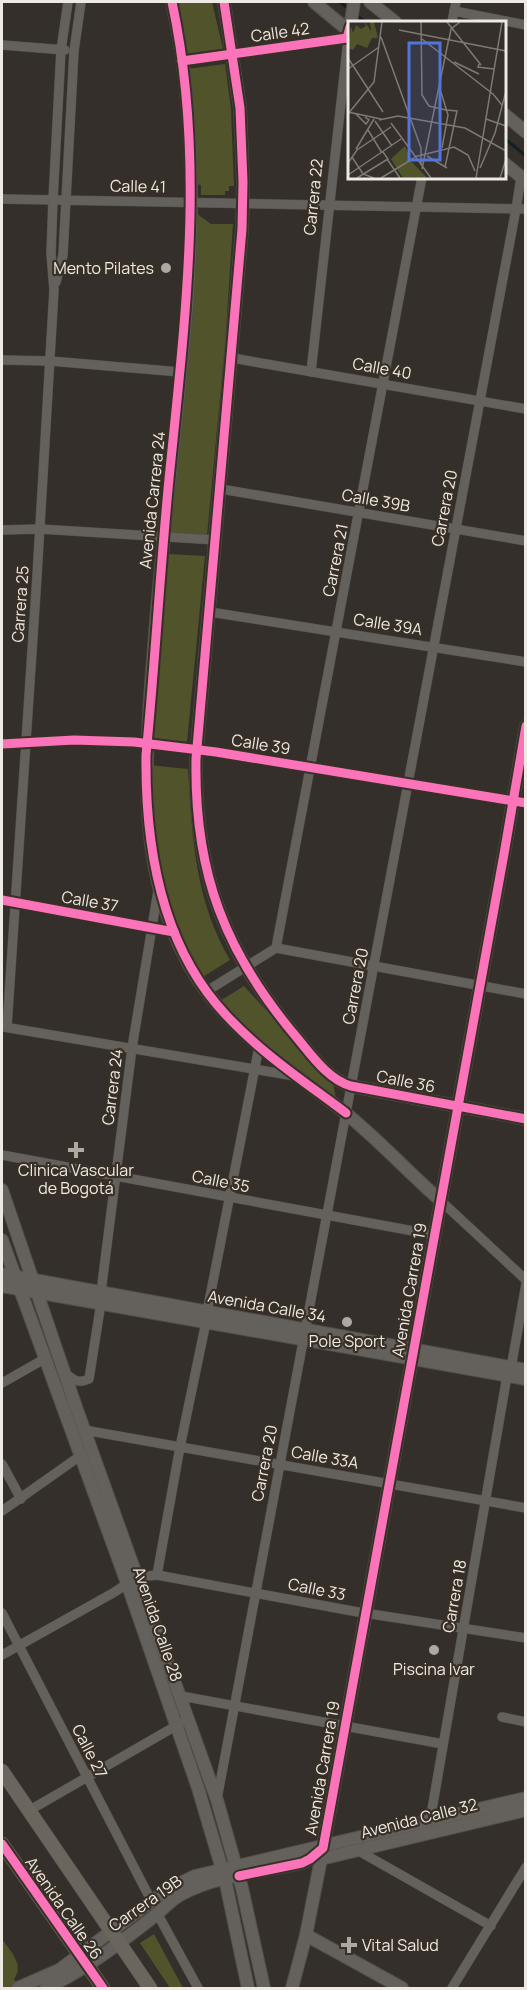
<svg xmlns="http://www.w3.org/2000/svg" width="527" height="1990" font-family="Manrope,sans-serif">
	<rect width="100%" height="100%" fill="#342f2a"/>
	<g fill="#51532a">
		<path d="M175,2H212L223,49L185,54Z"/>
		<path d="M225,64L231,109L234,186H229V191H225V195H201V185L196,184L187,69Z"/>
		<path d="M196,213L211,224H233L225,345L207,535L169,533Z"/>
		<path d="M167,554L205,556L187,742L151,738Z"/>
		<path d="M149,765L188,769C192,837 195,900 230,960L201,978L188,954L157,869Z"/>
		<path d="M244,986L333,1083L336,1099L258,1042L220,1001Z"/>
		<path d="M154,1934L183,1988H170L140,1943Z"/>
		<path d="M2,1939C10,1951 25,1965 14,1979L20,1988H2Z"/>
	</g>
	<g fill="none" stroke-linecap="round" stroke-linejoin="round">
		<g stroke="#112022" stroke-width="3">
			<path d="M340,2L350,10"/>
			<path d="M355,14L365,22"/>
			<path d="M504,138L526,156"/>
		</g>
		<defs>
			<g id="street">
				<path d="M454,11L526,25"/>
				<path d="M452,22L456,2"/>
				<path d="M2,45L65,50"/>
				<path d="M182,61L347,38"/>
				<path d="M2,199L526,209"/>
				<path d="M56,282L63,255L74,51L81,2"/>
				<path d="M232,358L526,409"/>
				<path d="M2,360L50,361L180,372"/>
				<path d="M311,372L349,31"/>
				<path d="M221,489L526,541"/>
				<path d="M2,530L40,529L216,540"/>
				<path d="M210,612L526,662"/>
				<path d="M2,744L74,740L134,742L216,752L526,803"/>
				<path d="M2,900L174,932"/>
				<path d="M276,948L422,177"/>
				<path d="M207,991L276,948L526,994"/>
				<path d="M4,1027L295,1076"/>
				<path d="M7,1027L37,576L54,290L51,254L53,200L61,50L68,2"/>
				<path d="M2,1155L435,1235"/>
				<path d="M441,1201L526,1280"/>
				<path d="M101,1292L132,1048L158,891"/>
				<path d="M207,1312L259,1047"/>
				<path d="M511,1368L526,1284"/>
				<path d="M64,1372C73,1380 78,1384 89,1379L101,1303"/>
				<path d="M2,1383L46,1358"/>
				<path d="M84,1430L526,1508"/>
				<path d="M2,1464L21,1499"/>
				<path d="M2,1511L80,1456"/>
				<path d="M157,1575L180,1447L206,1322"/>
				<path d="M2,1613L152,1902"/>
				<path d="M2,1655L113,1593L138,1577L157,1575L358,1612L526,1638"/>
				<path d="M181,1696L443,1744"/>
				<path d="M502,1717L526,1722"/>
				<path d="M217,1799L516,209L521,177"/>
				<path d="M30,1810L181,1723"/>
				<path d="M430,1821L507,1376"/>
				<path d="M357,1850L491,1926"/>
				<path d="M157,1913L198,1988"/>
				<path d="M452,1988L526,1867"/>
			</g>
			<g id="secondary">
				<path d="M172,2C193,97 194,195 188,292C180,402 165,512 156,622C147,741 129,871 197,978C234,1035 291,1070 343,1111C378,1139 408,1172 441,1201"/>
				<path d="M224,2L240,108L243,182L242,229L196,759C194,873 225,953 298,1039C312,1056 329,1080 351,1086L526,1119"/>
				<path d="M314,2L350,32"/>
				<path d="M370,2L395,22"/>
				<path d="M351,22L354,2"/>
				<path d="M504,114L526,132"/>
				<path d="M504,163L526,181"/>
				<path d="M2,1190L76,1407L217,1800L242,1888L264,1988"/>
				<path d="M2,1240L127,1583L198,1788L225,1879L248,1988"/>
				<path d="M2,1274L526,1370"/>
				<path d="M2,1286L526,1379"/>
				<path d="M321,1859L526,1810"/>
				<path d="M306,1935L402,1988"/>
				<path d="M18,1988L59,1970L168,1889L195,1876L526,1798"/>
				<path d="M46,1988C85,1970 123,1941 157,1914C165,1907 172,1899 182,1894C213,1876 266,1871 302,1863L310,1859L322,1848"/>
				<path d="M292,1988L306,1935L321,1859L504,854L526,726"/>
			</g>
			<g id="primary">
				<path d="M2,1771L150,1988"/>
				<path d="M2,1844L103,1988"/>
			</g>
		</defs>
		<use href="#street" stroke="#514e49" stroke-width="10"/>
		<use href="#secondary" stroke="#514e49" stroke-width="14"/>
		<use href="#primary" stroke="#514e49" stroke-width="15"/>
		<use href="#street" stroke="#64615c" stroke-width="9"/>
		<use href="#secondary" stroke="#64615c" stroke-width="12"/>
		<use href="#primary" stroke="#6a655d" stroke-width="14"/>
		<defs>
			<g id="cycleway">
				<path d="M172,2C206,160 185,320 169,479C160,571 155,663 146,755C145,846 161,946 226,1015C261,1053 305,1082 346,1113"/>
				<path d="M224,2L240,108L243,182L242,229L196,759C194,873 225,953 298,1039C312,1056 329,1080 351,1086L526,1119"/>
				<path d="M182,61L347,38L350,27"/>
				<path d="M2,744L74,740L134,742L216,752L526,803"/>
				<path d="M2,900L174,932"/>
				<path d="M2,1844L103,1988"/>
				<path d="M239,1876L302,1863L310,1859L323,1848L504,854L526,726"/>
			</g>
		</defs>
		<use href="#cycleway" stroke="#383026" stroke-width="13"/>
		<use href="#cycleway" stroke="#fb73b8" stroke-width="9"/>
	</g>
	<g fill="#ada8a2" stroke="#383026" stroke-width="2">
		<circle cx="166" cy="268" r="6"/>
		<path d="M73 1141h6v6h6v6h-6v6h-6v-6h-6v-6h6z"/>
		<circle cx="347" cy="1322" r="6"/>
		<circle cx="434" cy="1650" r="6"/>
		<path d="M346 1936h6v6h6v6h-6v6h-6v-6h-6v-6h6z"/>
	</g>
	<g text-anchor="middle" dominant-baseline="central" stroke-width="4.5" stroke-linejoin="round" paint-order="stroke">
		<g font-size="16" fill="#eee9e3" stroke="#383026">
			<text transform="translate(280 32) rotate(-8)">Calle 42</text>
			<text transform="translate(138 186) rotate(1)">Calle 41</text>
			<text transform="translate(313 197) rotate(-84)">Carrera 22</text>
			<text transform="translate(382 368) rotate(10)">Calle 40</text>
			<text transform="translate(152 500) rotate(-84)">Avenida Carrera 24</text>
			<text transform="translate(376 500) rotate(10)">Calle 39B</text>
			<text transform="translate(444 508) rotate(-79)">Carrera 20</text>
			<text transform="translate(335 560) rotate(-79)">Carrera 21</text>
			<text transform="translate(20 604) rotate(-86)">Carrera 25</text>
			<text transform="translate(388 624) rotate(9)">Calle 39A</text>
			<text transform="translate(261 744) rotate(9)">Calle 39</text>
			<text transform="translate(90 901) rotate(10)">Calle 37</text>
			<text transform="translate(355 986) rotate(-79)">Carrera 20</text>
			<text transform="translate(406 1081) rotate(11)">Calle 36</text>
			<text transform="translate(112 1087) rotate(-83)">Carrera 24</text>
			<text transform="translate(221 1181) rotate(11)">Calle 35</text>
			<text transform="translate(409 1290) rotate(-80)">Avenida Carrera 19</text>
			<text transform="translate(267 1306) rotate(10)">Avenida Calle 34</text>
			<text transform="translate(325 1457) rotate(10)">Calle 33A</text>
			<text transform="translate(264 1463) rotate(-79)">Carrera 20</text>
			<text transform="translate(317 1589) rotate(11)">Calle 33</text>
			<text transform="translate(454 1596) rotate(-80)">Carrera 18</text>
			<text transform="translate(158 1624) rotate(71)">Avenida Calle 28</text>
			<text transform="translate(90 1751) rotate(63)">Calle 27</text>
			<text transform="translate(322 1768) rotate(-80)">Avenida Carrera 19</text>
			<text transform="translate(419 1818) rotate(-14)">Avenida Calle 32</text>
			<text transform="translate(145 1903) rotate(-35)">Carrera 19B</text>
			<text transform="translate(64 1908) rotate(55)">Avenida Calle 26</text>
		</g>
		<g font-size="16" fill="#eee9e3" stroke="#383026">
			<text x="154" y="268" text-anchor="end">Mento Pilates</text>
			<text x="76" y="1170">Clinica Vascular<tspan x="76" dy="18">de Bogotá</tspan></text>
			<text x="347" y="1341">Pole Sport</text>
			<text x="434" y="1669">Piscina Ivar</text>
			<text x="362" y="1945" text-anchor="start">Vital Salud</text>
		</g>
	</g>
	<g transform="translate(348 21)">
		<rect width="158" height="158" fill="#342f2a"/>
		<path d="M17,1L23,10L22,1H26L30,17H24L19,27L9,23L5,29L0,27L3,5L5,12L8,4L13,8L18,5ZM57,125L63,140L79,157H55L43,138Z" fill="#51532a"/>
		<path fill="none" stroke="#7e7974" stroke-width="1.5" d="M73,1L74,74L81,85L98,89M99,1L133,44M51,9L158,30M33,16L73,127V143M74,18L145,73L154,84M101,19L103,8L112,1M0,37L35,91M106,41L131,53M131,43L130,46L146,48M0,48L31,26M93,71L100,94L94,127M0,91L33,98M0,93L26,61L34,1M8,93L18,103L21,99L17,96M138,98L158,105M31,99L50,95L117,107L158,130M27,100L44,125M43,102L83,157M20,109L34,132M8,128L26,98M79,135L99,147M4,136L15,153L26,157M66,136L106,126L120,134L127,150M39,138L52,157M0,142L9,129L43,106M97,146L109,90L98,89M132,147L147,112L158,70M74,148L101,17M0,154L53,118M9,157L40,138L35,131M33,157L66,137M128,157L154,1M152,157L158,138"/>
		<path fill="#5175db" fill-opacity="0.15" stroke="#5175db" stroke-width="3" d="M61,22H92V139H61Z"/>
		<rect width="158" height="158" fill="none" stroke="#eee9e3" stroke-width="3"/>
	</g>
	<rect width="527" height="1990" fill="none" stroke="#eee9e3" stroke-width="6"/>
</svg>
